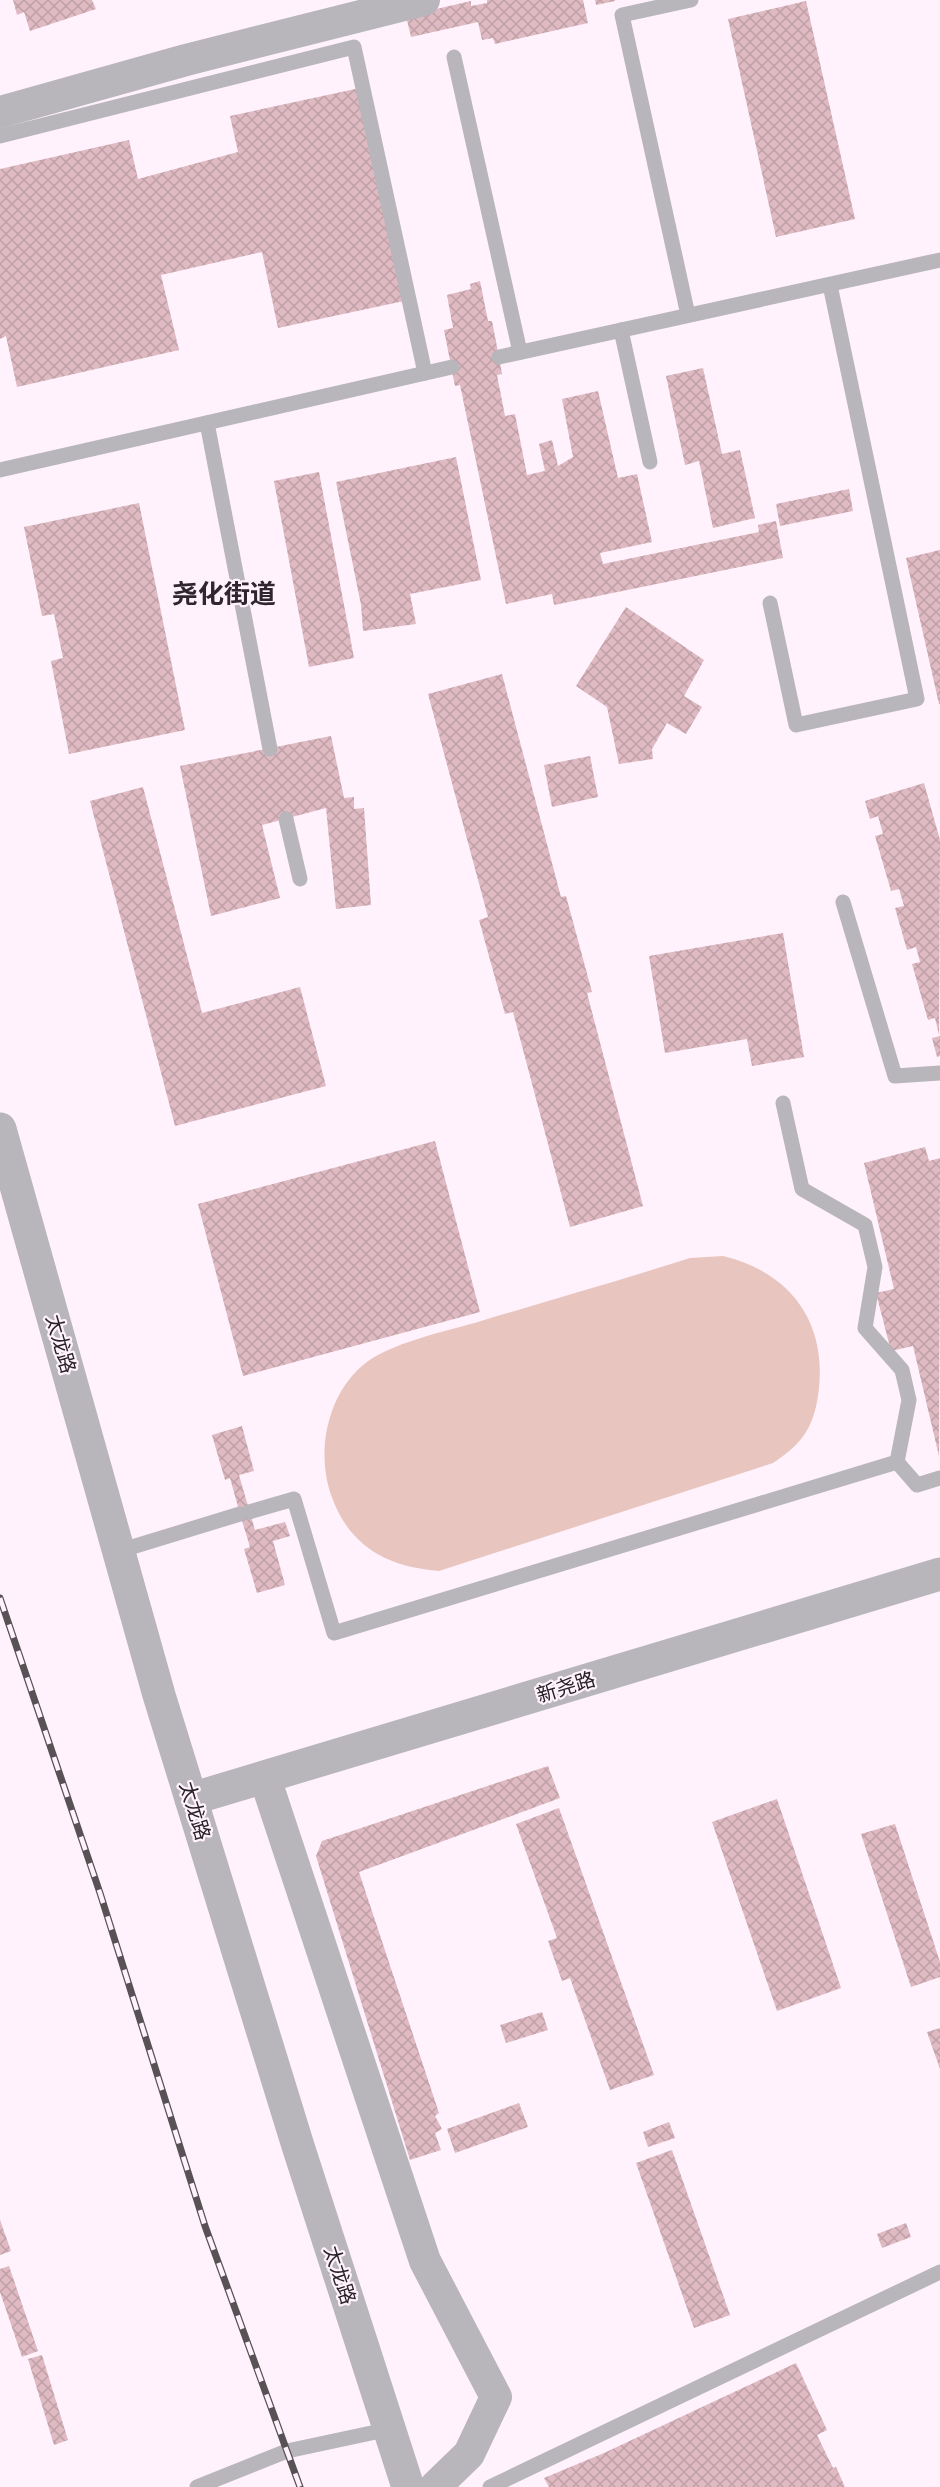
<svg xmlns="http://www.w3.org/2000/svg" width="940" height="2487" font-family="'Fira Sans Condensed','Noto Sans SC',sans-serif">
	<defs>
		<pattern id="building-cross-hatch" width="8" height="8" patternUnits="userSpaceOnUse" patternTransform="scale(1.5)"><rect width="8" height="8" fill="#dfbac3"/><path d="M0 0l8 8M0 8l8-8" fill="none" stroke="#bfa0a7"/></pattern>
	</defs>
	<rect width="100%" height="100%" fill="#fff2fc"/>
	<path fill="#e8c6bf" d="M723,1256C789,1272 826,1320 819,1388C815,1425 804,1443 773,1463L439,1571C390,1567 352,1549 333,1500C315,1456 326,1397 362,1366C387,1343 448,1331 481,1321C551,1300 621,1280 690,1258Z"/>
	<g fill="url(#building-cross-hatch)">
		<path d="M13,0H92L96,9L30,31L24,12L17,15Z"/>
		<path d="M487,0H583L588,23L495,44L493,38L482,40L478,22L411,37L406,16L471,1V6L487,3Z"/>
		<path d="M595,0H615V1L596,5Z"/>
		<path d="M806,1L855,219L776,237L728,19Z"/>
		<path d="M360,88L404,301L278,328L262,252L161,275L179,350L17,387L6,336L0,339V169L129,140L138,179L238,152L230,116Z"/>
		<path d="M480,281L488,321H492L499,357L502,374L497,375L505,416L515,414L527,475L545,471L539,444L552,440L558,466L573,457L562,399L598,391L618,478L637,474L652,542L600,553L603,564L759,532L758,525L776,521L783,558L554,605L552,594L506,604L460,385L455,386L444,330L453,328L447,295L471,289L470,284Z"/>
		<path d="M703,368L722,454L740,450L755,518L713,528L699,461L685,465L666,376Z"/>
		<path d="M456,457L481,580L410,594L416,624L363,631L361,605L336,482Z"/>
		<path d="M319,472L354,658L309,667L274,481Z"/>
		<path d="M849,489L853,511L780,526L776,504Z"/>
		<path d="M139,503L185,730L69,754L51,661L63,658L54,614L42,616L24,527Z"/>
		<path d="M940,550V704H939L906,558Z"/>
		<path d="M626,607L704,660L684,696L702,707L686,734L667,723L652,749L653,759L619,764L607,707L576,686Z"/>
		<path d="M502,674L561,897L566,896L592,992L587,993L643,1206L570,1227L513,1012L505,1014L479,920L488,917L428,694Z"/>
		<path d="M331,736L344,798L354,797V809L364,808L371,905L336,909L326,808L262,825L280,898L211,916L180,766Z"/>
		<path d="M590,756L598,797L552,807L544,765Z"/>
		<path d="M924,783L940,840L939,1035L935,1018L928,1020L912,964L920,962L916,947L907,950L895,908L904,906L899,889L891,891L875,836L883,834L878,816L870,819L865,801Z"/>
		<path d="M143,787L202,1013L300,987L326,1086L175,1126L90,801Z"/>
		<path d="M783,933L804,1057L752,1066L747,1039L665,1053L649,956Z"/>
		<path d="M940,1036V1056L937,1057L932,1038Z"/>
		<path d="M435,1141L480,1312L243,1376L198,1204Z"/>
		<path d="M925,1147L929,1161L940,1158L939,1456L913,1346L891,1351L876,1293L894,1289L864,1163Z"/>
		<path d="M242,1426L254,1471L239,1475L255,1530L285,1522L290,1536L273,1541L285,1585L257,1593L244,1549L250,1547L240,1514L230,1478L225,1480L212,1435Z"/>
		<path d="M548,1766L560,1798L359,1872L439,2113L435,2116L442,2129L435,2133L441,2150L410,2160L316,1856L322,1841Z"/>
		<path d="M777,1799L841,1988L777,2011L712,1822Z"/>
		<path d="M559,1808L654,2075L610,2090L570,1978L562,1981L548,1941L557,1938L516,1824Z"/>
		<path d="M895,1824L940,1962V1977L911,1987L861,1834Z"/>
		<path d="M542,2012L548,2030L506,2043L500,2025Z"/>
		<path d="M940,2028V2069L927,2032Z"/>
		<path d="M519,2103L528,2127L455,2153L447,2129Z"/>
		<path d="M669,2122L675,2138L648,2147L643,2132Z"/>
		<path d="M672,2150L730,2315L694,2328L636,2163Z"/>
		<path d="M0,2220L11,2251L0,2255Z"/>
		<path d="M906,2223L911,2237L882,2248L877,2234Z"/>
		<path d="M9,2266L38,2351L22,2357L0,2292V2269Z"/>
		<path d="M42,2355L68,2440L54,2445L28,2359Z"/>
		<path d="M796,2363L827,2430L817,2435L833,2468L836,2467L845,2487H549L544,2478L604,2453Z"/>
	</g>
	<g fill="none" stroke-linecap="round" stroke-linejoin="round">
		<g stroke="#b8b5bb" stroke-width="15">
			<path d="M454,57L520,352"/>
			<path d="M0,136L354,47L425,373"/>
			<path d="M688,315L622,15L691,0"/>
			<path d="M621,330L650,462"/>
			<path d="M499,357L940,260"/>
			<path d="M207,423L270,749"/>
			<path d="M0,470L452,367"/>
			<path d="M770,603L796,725L917,699L830,285"/>
			<path d="M286,819L300,879"/>
			<path d="M843,902L895,1076L940,1073"/>
			<path d="M897,1462L917,1485L940,1478"/>
			<path d="M249,1512L294,1499L334,1633L897,1462L909,1400L902,1370L865,1328L875,1267L865,1225L802,1189L783,1103"/>
			<path d="M119,1551L240,1514"/>
			<path d="M197,2487L287,2451L390,2429"/>
			<path d="M490,2487L940,2272"/>
		</g>
		<g stroke="#b8b5bb" stroke-width="32">
			<path d="M0,112L186,60L424,0"/>
			<path d="M265,1778L425,2261L496,2397L469,2454L435,2487"/>
		</g>
		<g stroke="#b8b5bb" stroke-width="33">
			<path d="M0,1129L159,1695L298,2146L408,2487"/>
			<path d="M191,1799L940,1574"/>
		</g>
		<defs>
			<path id="rail" d="M0,1598L100,1893L205,2226L300,2487"/>
		</defs>
		<use href="#rail" stroke="#585257" stroke-width="7"/>
		<use href="#rail" stroke="#fff2fc" stroke-width="4.5" stroke-dasharray="14" stroke-linecap="butt"/>
	</g>
	<g text-anchor="middle" dominant-baseline="central" stroke-width="4.5" stroke-linejoin="round" paint-order="stroke">
		<g font-size="20" fill="#262225" stroke="#fff2fc">
			<text transform="translate(61 1344) rotate(74)">太龙路</text>
			<text transform="translate(566 1687) rotate(-17)">新尧路</text>
			<text transform="translate(195 1811) rotate(73)">太龙路</text>
			<text transform="translate(340 2275) rotate(72)">太龙路</text>
		</g>
		<g font-size="26" font-weight="bold" fill="#30262e" stroke="#fff2fc">
			<text x="224" y="594">尧化街道</text>
		</g>
	</g>
</svg>
